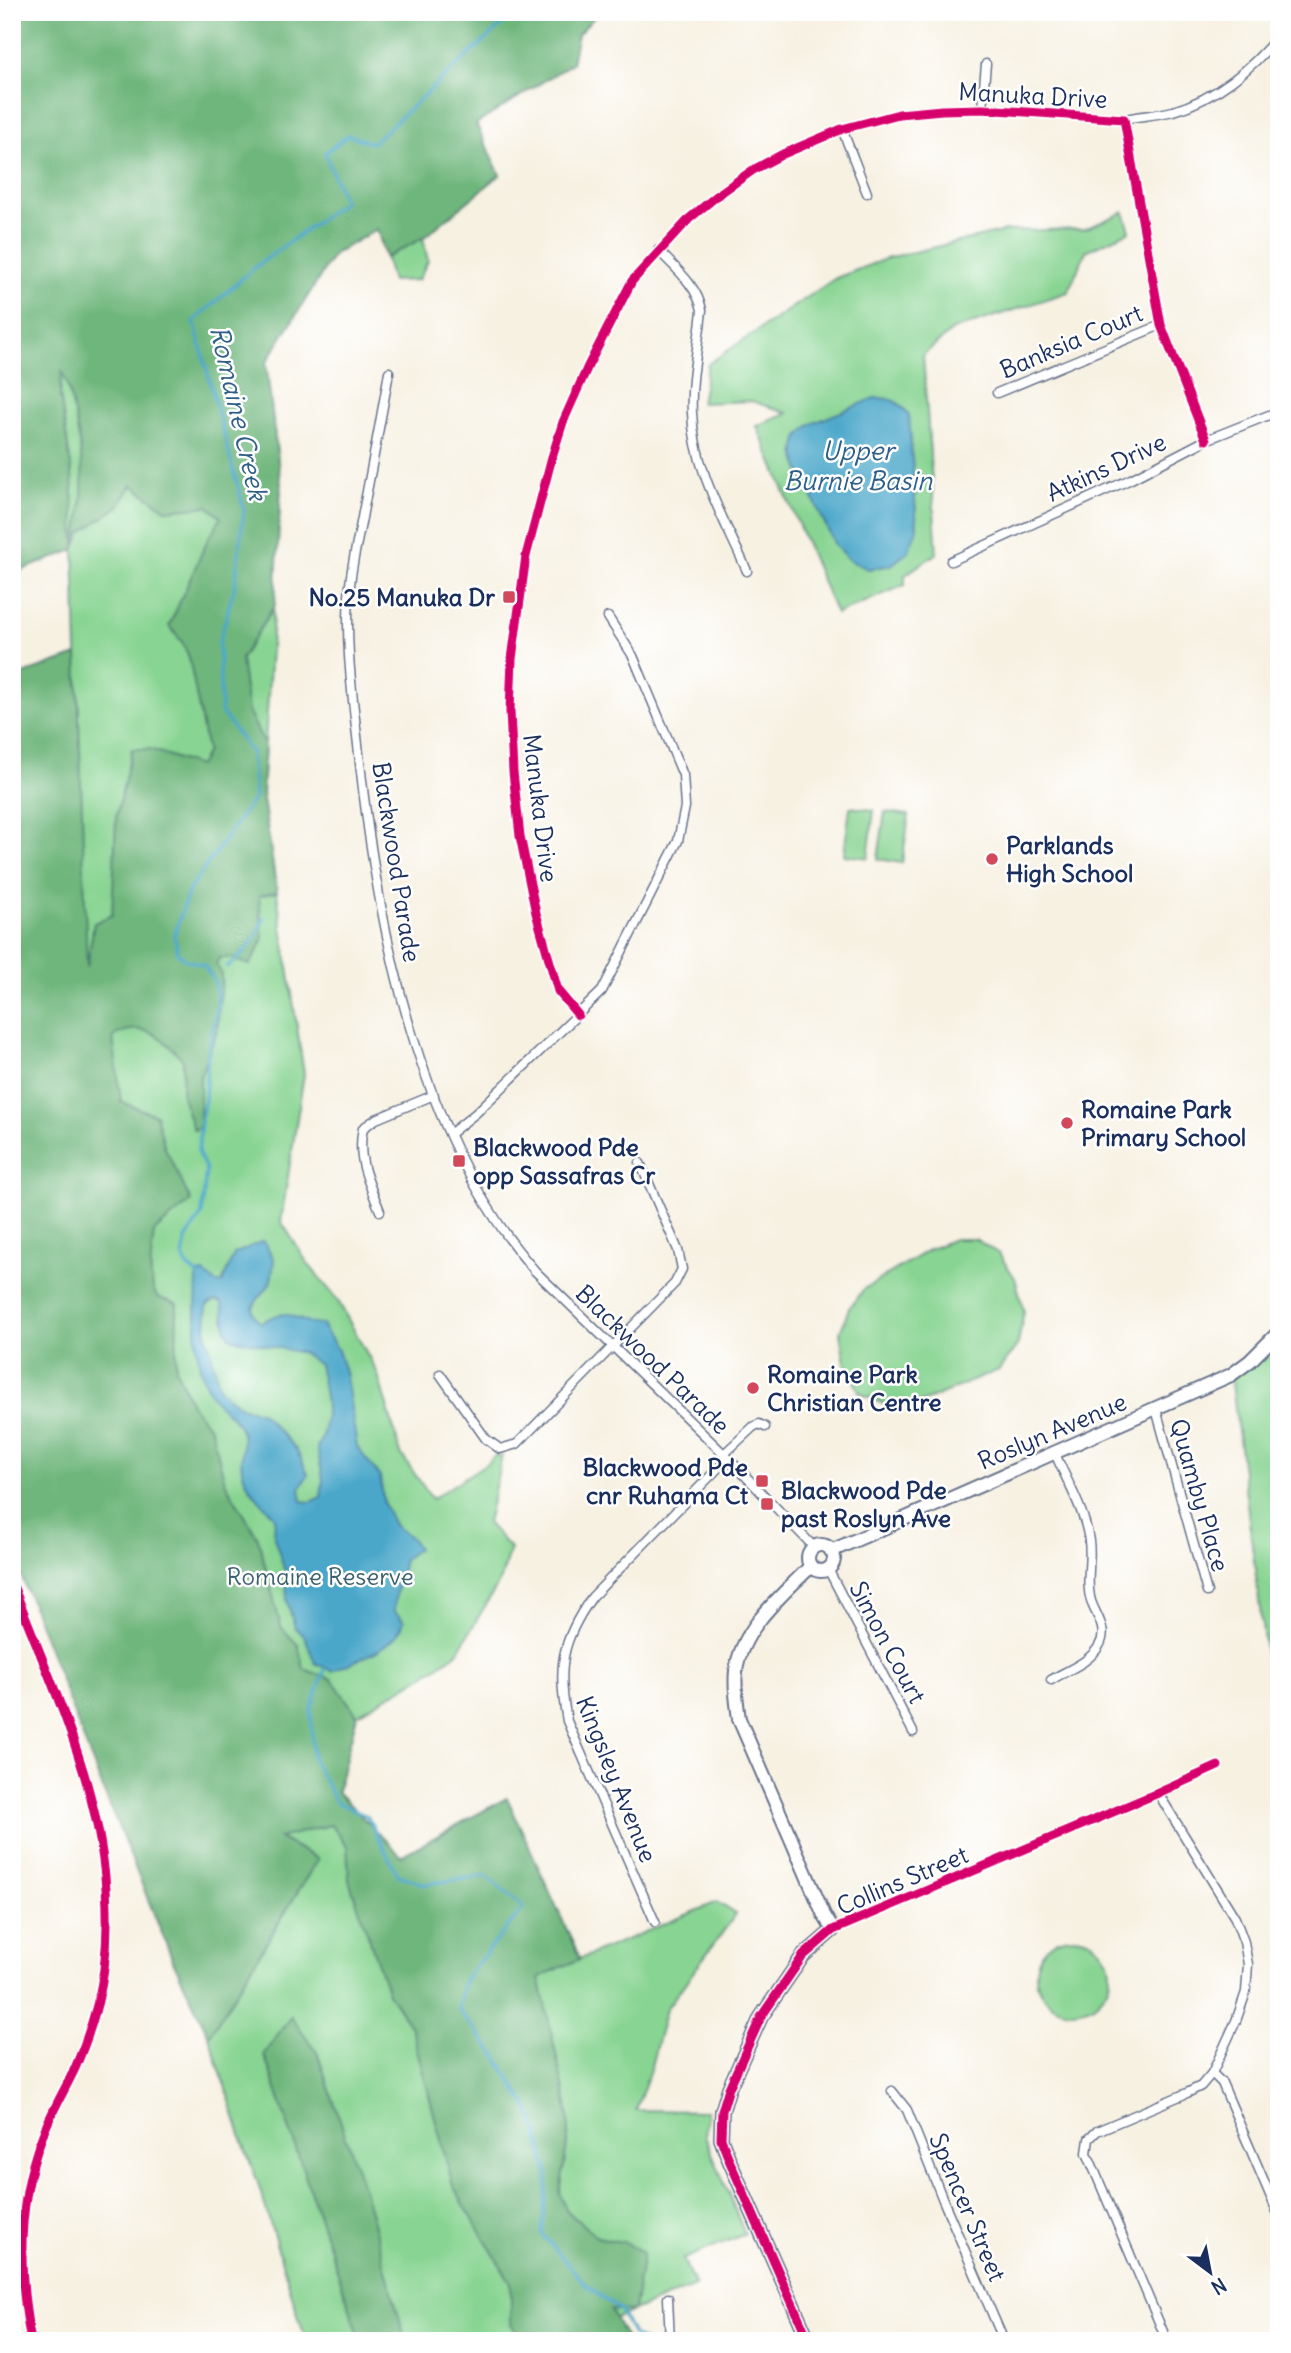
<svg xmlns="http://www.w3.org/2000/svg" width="1291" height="2353" font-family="Delius,sans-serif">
	<rect width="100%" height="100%" fill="#fff"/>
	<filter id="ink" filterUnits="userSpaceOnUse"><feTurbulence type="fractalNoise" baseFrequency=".0143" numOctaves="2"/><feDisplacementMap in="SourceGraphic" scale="14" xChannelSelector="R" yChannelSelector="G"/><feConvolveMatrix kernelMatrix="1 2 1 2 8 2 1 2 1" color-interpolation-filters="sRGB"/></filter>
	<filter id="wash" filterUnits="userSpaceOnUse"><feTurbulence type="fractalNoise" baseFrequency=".00686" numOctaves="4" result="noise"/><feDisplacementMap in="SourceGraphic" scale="28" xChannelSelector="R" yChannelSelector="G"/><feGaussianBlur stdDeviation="1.57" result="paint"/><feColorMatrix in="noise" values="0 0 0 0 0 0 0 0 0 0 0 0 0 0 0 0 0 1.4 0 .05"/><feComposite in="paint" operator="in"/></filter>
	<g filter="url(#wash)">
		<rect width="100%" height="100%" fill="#f7f1e2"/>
		<g fill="#88d492" stroke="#528278" stroke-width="2" fill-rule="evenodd">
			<path d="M599,12L578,34L572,63L476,124L500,175L423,238L428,261L418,280L392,281L377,229L334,254L266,363L281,486L262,793L304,1074L281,1221L308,1264L337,1299L377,1372L401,1454L432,1499L487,1463L494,1456H502L487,1523L510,1548L501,1579L457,1653L428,1673L357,1715L337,1792L401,1856L507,1798L580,1959L717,1902L736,1914L666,2009L650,2070L636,2110L707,2111L705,2136L745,2234L683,2259L695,2286L560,2341H306L257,2180L246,2151L209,2036L318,1859L278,1838L97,1371L72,473L60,395L69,221Z"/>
			<path d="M1124,212L1130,231L1086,251L1068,292L953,330L923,355L937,553L905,575V585L836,614L757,426L787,413L752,401L701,403L708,364L836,278L888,258L1005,231L1085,229ZM875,398C891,398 899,402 909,415L917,529L849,560L835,545L798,466Z"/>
			<path d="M850,807L874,810L868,858L844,855Z"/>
			<path d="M885,812L909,815L902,863L878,859Z"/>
			<path d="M954,1239H975L999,1254L1015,1278L1024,1311L1018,1344L999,1370L922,1402L890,1407L860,1393L845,1363L840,1333L849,1308L864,1289L930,1249Z"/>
			<path d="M1273,1338L1279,1347V1762L1231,1375Z"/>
			<circle cx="1073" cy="1974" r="37"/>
		</g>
		<g fill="#6eb67c" stroke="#44726d" stroke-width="2" fill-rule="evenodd">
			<path d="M12,12H599L578,34L572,63L476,124L500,175L423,238L386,258L377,229L334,254L266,363L281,486L275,605L241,659L248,711L265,745L262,793L277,892L259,896L263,940L250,965L231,958H219L216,964L222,974L217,1031L200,1077V1126L195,1130L193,1129L182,1096L183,1060C164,1038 142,1018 113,1037L121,1102L156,1115L165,1148L191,1201L154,1232C152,1253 146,1278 157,1297L177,1304L176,1369L191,1404L211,1429L225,1482L258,1538L281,1627L298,1645L304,1669L332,1679L357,1715L337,1792L401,1856L507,1798L580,1959L539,1977L568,2109L569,2131L560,2194L567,2211L597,2237L627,2243L643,2253L634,2311L611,2310L627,2341H522L511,2324V2283L453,2186L411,2027L388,1993L349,1880L347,1846L331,1825L279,1838L318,1859L209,2036L174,1963L98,1777L12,1552V678L77,655L87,967L94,923L112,915L116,817L132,749H150L199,766L207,751L189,657L182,642L169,626L208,539L221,518L208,506L167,510L132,485L119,506L81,533L74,550L12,574ZM62,372C68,383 70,396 73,408C84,457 86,496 75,545L72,473L60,395Z"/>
			<path d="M291,2016L317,2052L364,2190L405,2338L428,2336L438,2341H361L264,2054Z"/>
		</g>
		<g fill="#4ca7ca" stroke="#346b94" stroke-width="2" fill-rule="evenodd">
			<path d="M875,398C891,398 899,401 909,415L917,529L908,552L891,565L868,569L849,560L835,545L798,466L795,450L799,436L811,424Z"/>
			<path d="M263,1241L274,1259C273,1266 273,1276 270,1283C264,1297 241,1307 261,1323C291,1303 292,1323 322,1325L338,1350L346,1376L357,1447L380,1477L384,1504L394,1525L411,1538L418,1548L404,1559C401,1578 394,1591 394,1611L404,1621C396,1650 357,1659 332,1671L315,1663L305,1637L295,1627L287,1601L286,1575L274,1537L275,1517C263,1504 245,1487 242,1469C239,1455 247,1440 239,1426C232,1414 218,1407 211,1394C190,1362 197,1310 197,1274L204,1273L216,1283H222L234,1254ZM216,1301L222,1303L226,1331L231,1338L303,1353L319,1365C325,1391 332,1422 317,1447L323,1479L321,1497L310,1502L302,1501L300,1489L308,1474L296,1449L262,1413L241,1407L220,1390L206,1332L207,1305Z"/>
		</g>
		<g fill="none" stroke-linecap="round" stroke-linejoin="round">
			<g stroke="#4ca7ca" stroke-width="3.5">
				<path d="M227,967C244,955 257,938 264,918"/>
				<path d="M202,1115L205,1099L208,1054L218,1003L215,982L204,965L186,960L178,953L174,936L189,890L255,797L251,752L221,712L219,643L235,585L244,510L194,321L254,268L344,202L325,153L348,135L372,143L516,12"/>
				<path d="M197,1274L188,1267L183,1256L186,1239L202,1214L206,1169L198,1153L201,1119"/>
				<path d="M325,1669L311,1710L313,1760L336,1802L367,1816L398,1875L425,1884L486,1876L524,1907L464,1980L458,2009L497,2057L534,2119L548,2175L542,2234L586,2285L621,2311L633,2335L643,2341"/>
			</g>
		</g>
	</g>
	<g filter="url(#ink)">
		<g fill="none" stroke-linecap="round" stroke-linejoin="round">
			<defs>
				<g id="street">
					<path d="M982,109L986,64"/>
					<path d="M1124,119C1140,116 1157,115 1173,111C1215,99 1252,69 1279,35"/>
					<path d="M842,129L867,193"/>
					<path d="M658,250C675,268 697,285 702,310C699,344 690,379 692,413C694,469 725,521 747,571"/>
					<path d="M389,372C381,419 372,466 363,512C359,536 352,561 350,585C344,641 353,698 359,754C377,925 418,1138 535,1271L728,1458L814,1547"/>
					<path d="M997,393L1161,325"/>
					<path d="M951,561L1131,479L1206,440L1279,411"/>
					<path d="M578,1015L558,991L536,913L520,836L513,772L510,711L512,659L526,556L552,457L563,422L588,366L632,281L690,218L719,194L753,170L783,154L842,129L899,114L942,110L982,109L1124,119L1161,325L1206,440"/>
					<path d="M451,1133L476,1113L602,991L678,841L685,807L683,775L633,656L608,617"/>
					<path d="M380,1211C369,1183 356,1159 363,1128L376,1119L434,1095"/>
					<path d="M440,1374L486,1439L500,1449L517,1444L675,1283L682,1269L678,1250L640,1163"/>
					<path d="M1156,1409L1207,1592"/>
					<path d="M724,1454L753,1427L759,1424L765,1427"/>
					<path d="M828,1569L913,1732"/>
					<path d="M12,1583C61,1709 122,1829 104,1969C100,2002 89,2035 76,2066C65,2090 51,2112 42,2137C17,2202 18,2274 31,2341"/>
					<path d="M1051,1680C1067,1670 1089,1663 1099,1646C1109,1630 1096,1616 1091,1601C1085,1581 1092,1561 1089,1541C1085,1510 1066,1480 1054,1451"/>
					<path d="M1158,1793L1235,1918L1244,1942L1248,1964L1246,1992L1236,2021L1212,2073L1222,2083L1279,2216"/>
					<path d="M655,1922L567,1721C557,1668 561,1641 592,1597L728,1458"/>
					<path d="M833,1930L1158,1793L1218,1766"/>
					<path d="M892,2091L907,2110L943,2200L1004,2341"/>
					<path d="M668,2298L670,2341"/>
					<path d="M1167,2341L1087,2153L1089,2139L1097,2131L1187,2093L1201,2086L1212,2073"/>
				</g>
				<g id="secondary">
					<circle cx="821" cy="1558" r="13"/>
					<path d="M831,1551L1231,1375L1250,1361L1279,1332"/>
					<path d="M809,2341L730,2162L721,2139L722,2111L729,2088L761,2017L803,1956L833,1930L824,1915L739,1719C737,1703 734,1687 736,1671C741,1629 782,1595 810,1567"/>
				</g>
			</defs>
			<use href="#street" stroke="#68738c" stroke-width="11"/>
			<use href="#secondary" stroke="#68738c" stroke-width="16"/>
			<use href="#street" stroke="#fff" stroke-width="8"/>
			<use href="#secondary" stroke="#fff" stroke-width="12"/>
			<defs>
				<g id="cycleway">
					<path d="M578,1015L558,991L536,913L520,836L513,772L510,711L512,659L526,556L552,457L563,422L588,366L632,281L690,218L719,194L753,170L783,154L842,129L899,114L942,110L982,109L1124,119L1161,325L1206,440"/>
					<path d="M12,1583C61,1709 122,1829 104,1969C100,2002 89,2035 76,2066C65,2090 51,2112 42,2137C17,2202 18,2274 31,2341"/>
					<path d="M809,2341L730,2162L721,2139L722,2111L729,2088L761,2017L803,1956L833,1930L1158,1793L1218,1766"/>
				</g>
			</defs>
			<use href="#cycleway" stroke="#fff" stroke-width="13"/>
			<use href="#cycleway" stroke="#d6006c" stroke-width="9"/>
		</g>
	</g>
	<g fill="#d1495b" stroke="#fff" stroke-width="2.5">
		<rect x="502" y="590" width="14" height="14" rx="3.5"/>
		<circle cx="992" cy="859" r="7"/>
		<circle cx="1067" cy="1123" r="7"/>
		<rect x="452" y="1154" width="14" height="14" rx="3.5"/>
		<circle cx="753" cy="1388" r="7"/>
		<rect x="755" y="1474" width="14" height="14" rx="3.5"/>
		<rect x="760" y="1497" width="14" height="14" rx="3.5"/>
	</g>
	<g text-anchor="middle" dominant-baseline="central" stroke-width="5" stroke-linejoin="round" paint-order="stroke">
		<g font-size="24" fill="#1b2f5e" stroke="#fff">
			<text transform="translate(1033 95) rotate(3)">Manuka Drive</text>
			<text transform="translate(1071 341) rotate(-23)">Banksia Court</text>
			<text transform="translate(1106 467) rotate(-25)">Atkins Drive</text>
			<text transform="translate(541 808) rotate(83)">Manuka Drive</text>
			<text transform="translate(397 862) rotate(81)">Blackwood Parade</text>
			<text transform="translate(653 1359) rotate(44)">Blackwood Parade</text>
			<text transform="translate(1052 1431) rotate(-23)">Roslyn Avenue</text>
			<text transform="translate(1200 1495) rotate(74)">Quamby Place</text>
			<text transform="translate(888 1642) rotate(62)">Simon Court</text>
			<text transform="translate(617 1779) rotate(68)">Kingsley Avenue</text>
			<text transform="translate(902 1880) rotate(-23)">Collins Street</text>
			<text transform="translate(968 2207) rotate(67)">Spencer Street</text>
		</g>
		<g font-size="24" font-weight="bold" fill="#1b2f5e" stroke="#fff" text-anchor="start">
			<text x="495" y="597" text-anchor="end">No.25 Manuka Dr</text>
			<text x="1006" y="845">Parklands<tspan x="1006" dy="28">High School</tspan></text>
			<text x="1081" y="1109">Romaine Park<tspan x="1081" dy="28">Primary School</tspan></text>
			<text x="473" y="1147">Blackwood Pde<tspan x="473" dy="28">opp Sassafras Cr</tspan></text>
			<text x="767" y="1374">Romaine Park<tspan x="767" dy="28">Christian Centre</tspan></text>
			<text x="748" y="1467" text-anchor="end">Blackwood Pde<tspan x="748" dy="28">cnr Ruhama Ct</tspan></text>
			<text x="781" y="1490">Blackwood Pde<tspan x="781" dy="28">past Roslyn Ave</tspan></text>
		</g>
		<g font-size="24" fill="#3c616e" stroke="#fff">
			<text x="320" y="1576">Romaine Reserve</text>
		</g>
		<g font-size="26" font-style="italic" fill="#2f5f89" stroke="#fff">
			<text transform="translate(239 413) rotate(77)">Romaine Creek</text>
			<text x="858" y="450">Upper<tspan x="858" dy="30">Burnie Basin</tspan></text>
		</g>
	</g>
	<rect width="1291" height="2353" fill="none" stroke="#fff" stroke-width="42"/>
	<g transform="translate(1210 2272) rotate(148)" stroke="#ffffff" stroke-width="5" paint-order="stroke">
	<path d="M0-5L12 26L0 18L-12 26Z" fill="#1b2f5e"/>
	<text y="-10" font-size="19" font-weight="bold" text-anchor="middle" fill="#1b2f5e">N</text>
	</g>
</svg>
